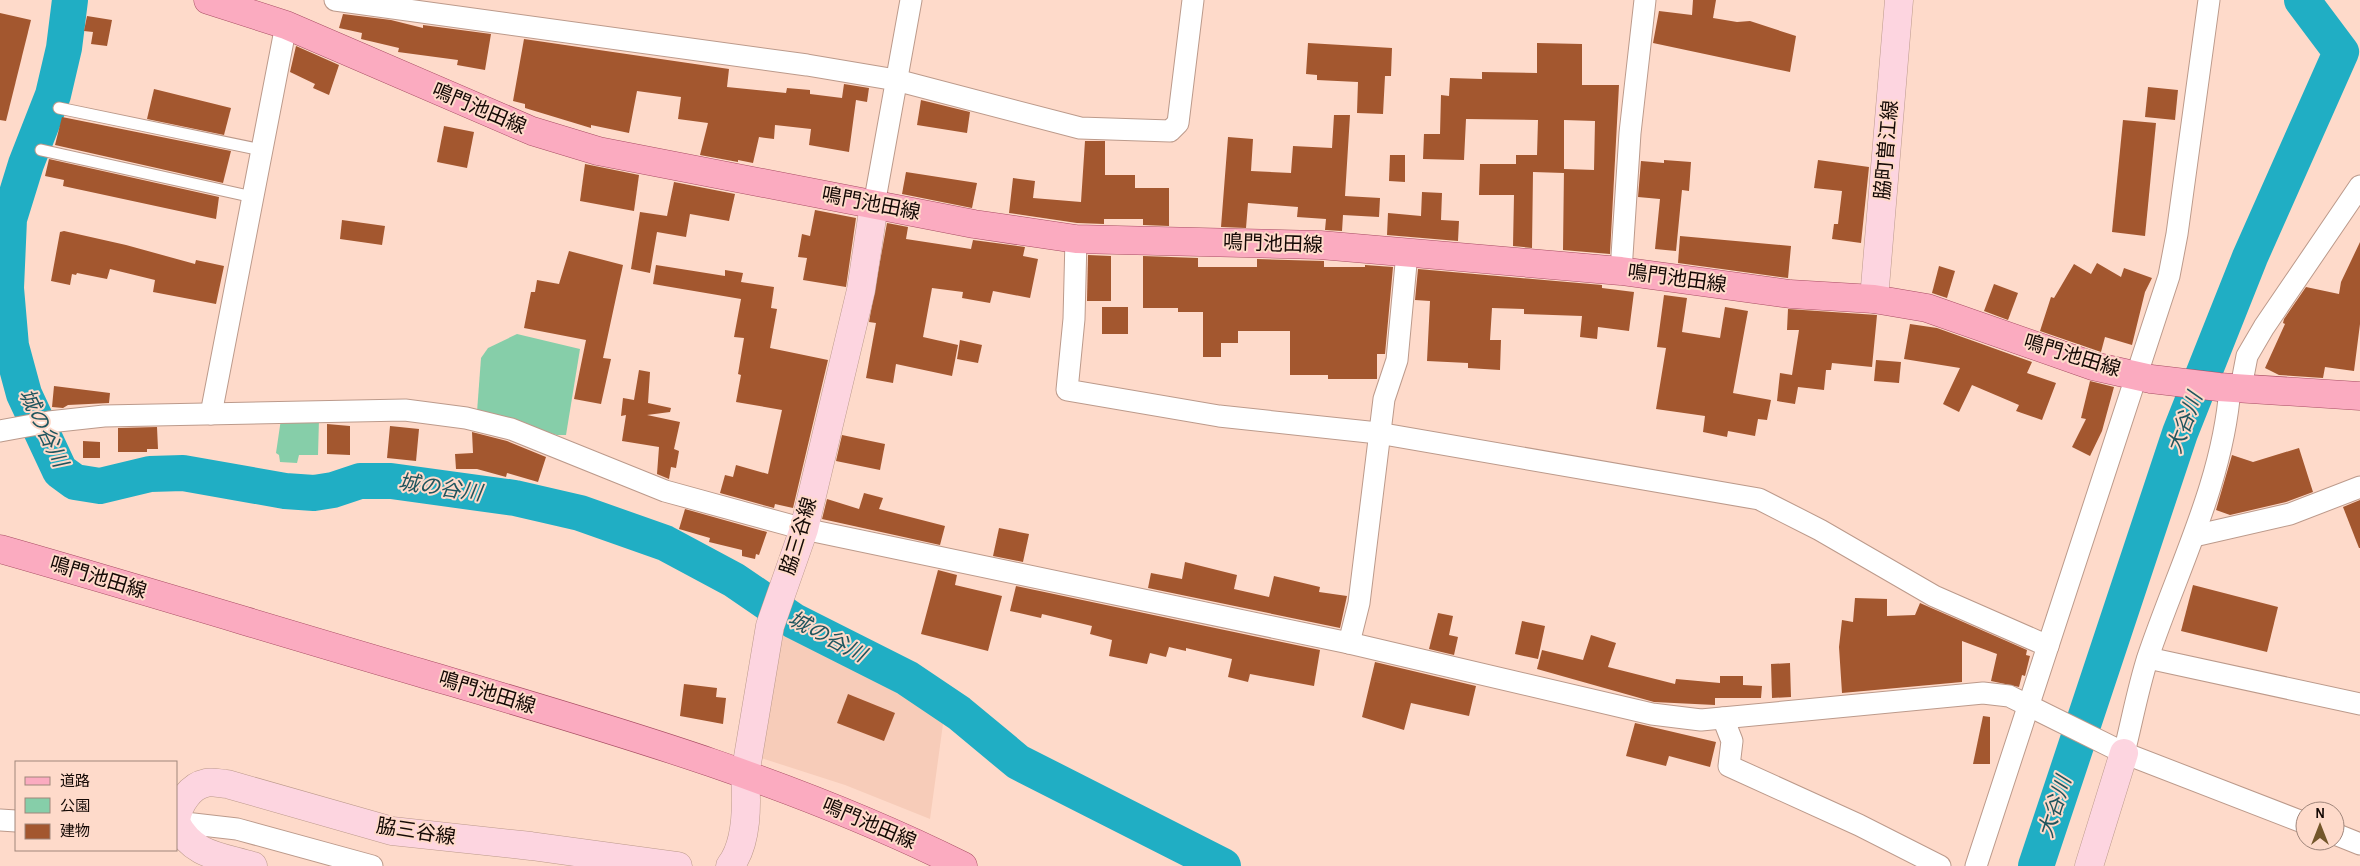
<svg xmlns="http://www.w3.org/2000/svg" width="2360" height="866" font-family="'Alegreya Sans','Noto Sans JP',sans-serif">
	<rect width="100%" height="100%" fill="#fedaca"/>
	<path fill="#f7ccb9" d="M775,631L853,667L942,720L943,724L930,819L845,785L758,757Z"/>
	<g fill="#86cea9">
		<path d="M517,334L580,349L566,435H557L477,412L481,358L488,348Z"/>
		<path d="M281,419H319L318,455H299L297,463L280,462L279,455L276,453Z"/>
	</g>
	<g fill="none" stroke-linecap="round" stroke-linejoin="round">
		<g stroke="#20aec4" stroke-width="36">
			<path d="M70,0L64,48L53,95L26,164L9,219L6,288L11,346L24,394L60,471L75,482L100,486L150,474L183,473L285,491L314,493L333,490L360,481H391L515,498L580,513L665,543L734,580L794,621L907,678L959,713L1018,762L1223,866"/>
			<path d="M2036,866L2180,433L2250,257L2341,52L2302,0"/>
		</g>
	</g>
	<g fill="#a3572f">
		<path d="M1693,0H1716L1713,18L1737,22L1750,21L1796,36L1790,72L1653,43L1659,11L1692,15Z"/>
		<path d="M0,13L31,20L6,121L0,120Z"/>
		<path d="M343,14L391,20L423,28V25L491,34L485,70L457,65L458,60L398,52L399,48L361,39L362,33L339,28Z"/>
		<path d="M87,16L112,20L107,46L91,44L93,32L84,31Z"/>
		<path d="M524,39L729,69L727,87L786,93L787,88L810,90V94L842,98L844,84L869,88L867,102L856,100L849,152L809,145L811,129L775,125L774,139L759,137L753,163L738,160V162L700,155L708,123L678,119L681,97L637,91L629,133L591,125V128L525,108V104L513,101Z"/>
		<path d="M1308,43L1392,48L1391,76H1385L1383,114L1357,113L1358,82L1317,80V75L1306,74Z"/>
		<path d="M1537,43L1582,44V85H1619L1610,254L1563,250L1564,169L1594,170L1595,121L1564,120V173L1533,172L1532,248L1513,246L1514,195H1479L1480,164H1516V155H1537L1538,120L1466,119L1464,160L1423,159L1424,134H1440L1441,95L1449,96L1450,78L1482,79V72L1537,73Z"/>
		<path d="M296,46L339,65L329,95L313,88L315,84L290,72Z"/>
		<path d="M2148,87L2178,90L2175,120L2145,117Z"/>
		<path d="M154,89L231,108L224,135L147,119Z"/>
		<path d="M921,100L970,112L967,133L917,125Z"/>
		<path d="M1334,115H1350L1345,196L1380,198L1379,217L1343,215L1342,231L1325,230L1326,219L1297,217L1298,207L1248,203L1246,228L1221,227L1228,137L1253,139L1251,171L1291,173L1293,146L1332,148Z"/>
		<path d="M62,117L231,151L223,183L55,145Z"/>
		<path d="M2123,120L2156,123L2145,236L2112,232Z"/>
		<path d="M444,126L474,132L467,168L437,162Z"/>
		<path d="M1085,141H1105V175H1135V188H1169V226L1143,225V219H1104V224L1077,223L1009,213L1013,178L1035,181L1033,198L1081,202Z"/>
		<path d="M1390,155H1405V182L1389,181Z"/>
		<path d="M49,159L219,197L216,219L63,186L64,180L45,176Z"/>
		<path d="M1664,160L1691,162L1689,191L1682,190L1676,251L1655,249L1660,199L1638,197L1641,161L1664,163Z"/>
		<path d="M1818,160L1869,167L1861,243L1832,239L1834,224H1838L1842,191L1814,188Z"/>
		<path d="M585,164L639,175L634,211L580,201Z"/>
		<path d="M906,172L977,183L972,208L902,194Z"/>
		<path d="M674,182L735,194L729,221L690,214L686,237L657,232L650,273L631,269L640,212L667,216Z"/>
		<path d="M1422,192L1442,193L1441,220L1459,221L1458,241L1387,235L1388,213L1421,216Z"/>
		<path d="M815,210L856,218L846,287L803,280L807,258L798,257L802,234L810,236Z"/>
		<path d="M342,220L385,226L382,245L340,239Z"/>
		<path d="M887,223L908,227L906,239L971,249L973,240L1025,247L1023,256L1038,259L1030,298L993,291L990,303L962,298L963,292L932,288L923,337L958,345L952,376L896,364L893,383L866,378L876,323L869,322Z"/>
		<path d="M64,231L126,245L195,264L196,260L224,266L216,304L153,292L155,280L110,269L107,279L77,273L76,275L72,274L70,285L51,281L60,232Z"/>
		<path d="M1680,236L1791,246L1788,278L1678,263Z"/>
		<path d="M2360,242V324L2354,371L2325,367L2323,378L2279,375L2265,368L2285,324L2283,323L2284,319L2306,287L2339,294L2341,282Z"/>
		<path d="M569,251L623,265L603,358L611,359L601,404L574,399L586,340L524,328L531,292H535L537,280L559,284Z"/>
		<path d="M1088,255L1111,256V301H1087Z"/>
		<path d="M1143,256L1198,258V267H1257V259L1324,261V267H1365V265L1393,267L1385,354H1377V379H1328V375H1290V331H1238V343H1221V357H1203V312H1178V308H1143Z"/>
		<path d="M2097,263L2121,277L2124,268L2152,278L2145,292L2132,345L2105,337L2101,352L2040,331L2051,297L2054,298L2074,264L2091,274Z"/>
		<path d="M656,265L725,276V270L743,273L741,282L774,287L771,308L777,309L770,348L828,360L793,508L775,504L774,508L720,493L725,475L733,477L736,465L768,474L782,410L736,402L741,375L738,374L744,338L734,337L741,299L653,284Z"/>
		<path d="M1939,266L1955,271L1947,298L1932,293Z"/>
		<path d="M1418,269L1602,285V288L1634,292L1629,331L1598,327L1597,339L1580,337L1582,316L1524,314V309L1492,308L1490,340H1501L1500,370L1468,368V363L1427,361L1430,301L1415,300Z"/>
		<path d="M1994,284L2018,293L2008,320L1984,311Z"/>
		<path d="M1664,295L1687,298L1682,332L1720,338L1725,307L1748,311L1733,393L1771,400L1767,420L1758,419L1755,436L1728,431L1727,437L1703,432L1705,416L1656,409L1666,348L1657,347Z"/>
		<rect x="1102" y="307" width="26" height="27"/>
		<path d="M1788,309L1877,315L1872,367L1832,363L1831,370H1826L1824,390L1798,387L1795,404L1777,401L1780,373L1792,375L1799,330H1787Z"/>
		<path d="M1910,324L1937,328L2032,362L2027,373L2056,383L2042,420L2016,411L2019,405L1972,385L1959,412L1943,404L1960,368L1904,359Z"/>
		<path d="M960,340L982,345L978,363L957,359Z"/>
		<path d="M1876,360L1901,362L1899,383L1874,381Z"/>
		<path d="M639,370L650,372L648,403L671,408L670,412L647,415L680,422L674,449L679,451L676,468L671,467L669,479L657,474L659,447L622,441L626,415L621,416L623,398L634,400Z"/>
		<path d="M2090,381L2114,387L2102,431L2090,456L2072,447L2086,419L2081,418Z"/>
		<path d="M54,386L110,393L109,403L68,405L63,408L52,407Z"/>
		<path d="M327,424L350,426V455L327,454Z"/>
		<path d="M390,426L419,429L416,461L387,458Z"/>
		<path d="M157,427L158,449H147V452H118V428Z"/>
		<path d="M472,432L507,441L546,457L538,482L507,473L506,477L477,469H456L455,454L473,453Z"/>
		<path d="M842,435L885,444L880,470L836,461Z"/>
		<path d="M83,441L100,442V458H83Z"/>
		<path d="M2299,448L2313,492L2286,502L2230,515L2216,510L2232,455L2253,462Z"/>
		<path d="M864,493L883,498L879,509L945,526L940,545L822,519L827,499L859,509Z"/>
		<path d="M2360,500V548H2359L2343,507Z"/>
		<path d="M685,509L767,532L759,555L756,554L755,559L742,556V550L709,542L710,538L679,529Z"/>
		<path d="M999,528L1029,534L1023,562L993,556Z"/>
		<path d="M1185,562L1237,575L1234,589L1269,597L1274,576L1320,587L1319,592L1347,596L1340,628L1148,588L1151,573L1182,579Z"/>
		<path d="M938,570L957,575L955,585L1002,596L988,651L921,634Z"/>
		<path d="M2193,585L2278,607L2267,652L2181,631Z"/>
		<path d="M1016,586L1320,650L1314,686L1250,674L1248,682L1228,677L1232,659L1186,648V651L1169,647L1166,657L1150,653L1147,664L1109,656L1112,640L1090,634L1092,626L1042,614L1041,618L1010,611Z"/>
		<path d="M1855,598L1887,599V616L1915,615L1920,603L2027,650L2026,655L2030,656L2025,676L2022,675L2019,687L1991,681L1997,654L1962,641V682L1842,693L1839,647L1842,620L1853,622Z"/>
		<path d="M1438,613L1453,616L1449,635L1458,637L1454,655L1429,649Z"/>
		<path d="M1522,621L1545,626L1538,659L1515,654Z"/>
		<path d="M1591,635L1616,643L1608,667L1675,684L1676,679L1720,683V676H1743V685L1762,686L1761,698H1715V705L1654,702L1537,669L1542,650L1583,660Z"/>
		<path d="M1375,662L1476,686L1469,716L1411,703L1404,730L1362,717Z"/>
		<path d="M1790,663L1791,697L1772,698L1771,664Z"/>
		<path d="M684,684L717,688L716,697L726,698L723,724L680,716Z"/>
		<path d="M848,694L895,713L884,741L837,723Z"/>
		<path d="M1983,716L1990,717V764H1973Z"/>
		<path d="M1635,723L1716,742L1710,767L1669,756L1666,766L1626,756Z"/>
	</g>
	<g fill="none" stroke-linecap="round" stroke-linejoin="round">
		<defs>
			<g id="lane">
				<path d="M59,108L262,150"/>
				<path d="M41,150L253,197"/>
			</g>
			<g id="street">
				<path d="M335,0L807,65L896,80L1080,128L1170,131L1178,123L1193,0"/>
				<path d="M874,205L911,0"/>
				<path d="M1076,239L1074,319L1067,390L1219,416L1378,433L1759,499L1820,530L1934,596L2048,646"/>
				<path d="M1621,271L1630,133L1645,0"/>
				<path d="M2241,387L2247,356L2264,327L2360,186"/>
				<path d="M211,414L286,25"/>
				<path d="M0,431L49,422L104,416L405,410L466,418L511,429L665,491L804,529L1349,643L1652,714L1701,720L1983,693L2009,696L2124,753L2305,823"/>
				<path d="M2194,536L2290,514L2360,487"/>
				<path d="M1349,643L1359,603L1384,399L1397,360L1407,253"/>
				<path d="M2148,658L2360,704"/>
				<path d="M1723,718L1732,741L1729,766L1859,825L1940,866"/>
				<path d="M2124,753C2132,721 2138,688 2148,657C2178,568 2223,482 2230,388"/>
				<path d="M0,820L16,821"/>
				<path d="M176,822L237,829L372,866"/>
				<path d="M2335,834L2360,844"/>
				<path d="M1976,866L2169,276L2177,234L2209,0"/>
			</g>
			<g id="secondary">
				<path d="M1874,299L1899,0"/>
				<path d="M176,819C179,804 190,786 206,783C212,781 221,784 227,784L392,831L531,846L678,866"/>
				<path d="M176,823C193,856 220,856 253,866"/>
				<path d="M730,866C748,843 747,803 745,775L770,626L804,529L861,290L874,205"/>
				<path d="M2089,866L2124,753"/>
			</g>
			<g id="primary">
				<path d="M208,0L286,25L532,131L598,151L974,224L1076,239L1320,245L1621,271L1790,294L1874,299L1927,308L2093,366L2151,379L2219,387L2360,396"/>
				<path d="M0,549C141,589 280,632 421,673C604,727 791,780 963,866"/>
			</g>
		</defs>
		<use href="#lane" stroke="#bc9a8b" stroke-width="13"/>
		<use href="#street" stroke="#bc9a8b" stroke-width="23"/>
		<use href="#secondary" stroke="#bc9a8b" stroke-width="29"/>
		<use href="#primary" stroke="#a84e63" stroke-width="29"/>
		<use href="#lane" stroke="#fff" stroke-width="11"/>
		<use href="#street" stroke="#fff" stroke-width="21"/>
		<use href="#secondary" stroke="#fdd5e0" stroke-width="28"/>
		<use href="#primary" stroke="#fbabc0" stroke-width="28"/>
	</g>
	<g text-anchor="middle" dominant-baseline="central" stroke-width="4" stroke-linejoin="round" paint-order="stroke">
		<g font-size="20" fill="#140905" stroke="#fedaca">
			<text transform="translate(479 109) rotate(23)">鳴門池田線</text>
			<text transform="translate(1887 150) rotate(-85)">脇町曽江線</text>
			<text transform="translate(871 204) rotate(11)">鳴門池田線</text>
			<text transform="translate(1273 244) rotate(2)">鳴門池田線</text>
			<text transform="translate(1677 279) rotate(8)">鳴門池田線</text>
			<text transform="translate(2072 356) rotate(17)">鳴門池田線</text>
			<text transform="translate(799 536) rotate(-73)">脇三谷線</text>
			<text transform="translate(98 578) rotate(17)">鳴門池田線</text>
			<text transform="translate(487 693) rotate(17)">鳴門池田線</text>
			<text transform="translate(869 824) rotate(23)">鳴門池田線</text>
			<text transform="translate(416 832) rotate(9)">脇三谷線</text>
		</g>
		<g font-size="21" font-style="italic" fill="#1f555e" stroke="#fedaca">
			<text transform="translate(2185 423) rotate(-69)">大谷川</text>
			<text transform="translate(43 428) rotate(64)">城の谷川</text>
			<text transform="translate(440 488) rotate(8)">城の谷川</text>
			<text transform="translate(827 637) rotate(28)">城の谷川</text>
			<text transform="translate(2055 807) rotate(-72)">大谷川</text>
		</g>
	</g>
	<rect x="15" y="761" width="162" height="90" fill="#fedaca" stroke="#a0867b"/>
	<rect x="25" y="777" width="25" height="8" fill="#fbabc0" stroke="#a0867b"/>
	<text x="60" y="786" font-size="15" fill="#140905">道路</text>
	<rect x="25" y="798" width="25" height="15" fill="#86cea9" stroke="#a0867b"/>
	<text x="60" y="811" font-size="15" fill="#140905">公園</text>
	<rect x="25" y="824" width="25" height="15" fill="#a3572f" stroke="#a0867b"/>
	<text x="60" y="836" font-size="15" fill="#140905">建物</text>
	<g transform="translate(2320 826)"><circle r="24" fill="#fedaca" stroke="#a0867b"/>
	<path d="M0-4L9 19L0 12L-9 19Z" fill="#73562a"/>
	<text y="-8" font-size="14" font-weight="bold" text-anchor="middle" fill="#140905">N</text>
	</g>
</svg>
